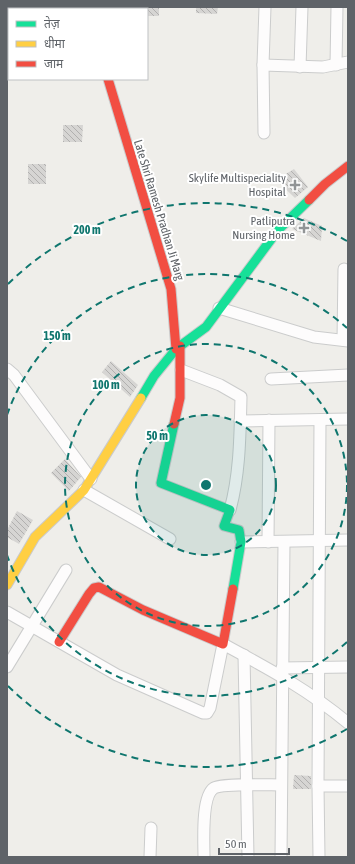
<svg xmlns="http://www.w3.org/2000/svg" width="355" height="864" font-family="'Asap Condensed','Noto Sans Devanagari',sans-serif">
	<defs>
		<pattern id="building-back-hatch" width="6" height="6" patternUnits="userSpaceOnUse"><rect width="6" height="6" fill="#d6d5d3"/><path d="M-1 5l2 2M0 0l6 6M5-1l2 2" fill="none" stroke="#b1b0af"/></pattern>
	</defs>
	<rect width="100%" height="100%" fill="#efeeea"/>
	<g fill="url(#building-back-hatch)">
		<rect x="147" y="7" width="12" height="9"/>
		<path d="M196,7H218L217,14L196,13Z"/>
		<path d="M63,125H83L82,142H63Z"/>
		<rect x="28" y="164" width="18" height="20"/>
		<path d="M294,169L308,187L295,198L276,180Z"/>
		<path d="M304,218L322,226L321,241L292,229Z"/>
		<path d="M111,361L138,385L130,397L102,372Z"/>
		<path d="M65,459L81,477L69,491L51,473Z"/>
		<path d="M17,511L33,520L19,544L7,537V530Z"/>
		<path d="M294,775L311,776V789H293Z"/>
	</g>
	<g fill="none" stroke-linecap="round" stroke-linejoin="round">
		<defs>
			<g id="street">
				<path d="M11,9V7"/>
				<path d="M7,33L9,34"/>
				<path d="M263,65L265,7"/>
				<path d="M336,65L337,7"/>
				<path d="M7,67H9"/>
				<path d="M300,67L302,7"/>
				<path d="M264,133L263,65L323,67L348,62"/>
				<path d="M219,308L314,337L348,341"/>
				<path d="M343,340L344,269"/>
				<path d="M7,369L14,375L91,479"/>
				<path d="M181,370L220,385L241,397C240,435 240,473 230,510"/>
				<path d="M271,379L348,375"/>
				<path d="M240,421L348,419"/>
				<path d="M84,490L170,539"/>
				<path d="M241,542L348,540"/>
				<path d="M268,542L269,420"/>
				<path d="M7,612L117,675L203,713H207L210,708L223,644C269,669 307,689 348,723"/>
				<path d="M244,655L248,857"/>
				<path d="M7,667L66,570"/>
				<path d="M282,668L348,667"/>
				<path d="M318,786H348"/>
				<path d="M150,857L151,828"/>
				<path d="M204,857C204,843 201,796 214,788C223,783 268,785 281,785"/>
				<path d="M281,857L284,542"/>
				<path d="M319,857L318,786L320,420"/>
			</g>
			<g id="fast">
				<path d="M97,7V9"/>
				<path d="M141,398L154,376L176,349L206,327L278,230L309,200"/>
				<path d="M174,424L161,483L230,510L224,526L239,530L241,542L233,589"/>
			</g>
			<path id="slow" d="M7,585L35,537L84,490L141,398"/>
			<g id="jam">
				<path d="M108,79L171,289L176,349"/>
				<path d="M309,200L325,184L348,166"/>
				<path d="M174,424L180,398V346"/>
				<path d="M59,642L89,594L94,588L99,587L143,610L223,644L233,589"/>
			</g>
		</defs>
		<use href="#street" stroke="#cbcccc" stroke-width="13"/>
		<use href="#fast" stroke="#cacacb" stroke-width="11"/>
		<use href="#slow" stroke="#cacacb" stroke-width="11"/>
		<use href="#jam" stroke="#cacacb" stroke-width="11"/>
		<use href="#street" stroke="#fdfcfc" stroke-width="11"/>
		<use href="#fast" stroke="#16e098" stroke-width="9"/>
		<use href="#slow" stroke="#ffcf43" stroke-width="9"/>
		<use href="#jam" stroke="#f24e42" stroke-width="9"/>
	</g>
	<circle cx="206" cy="485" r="70" fill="#0f766e" fill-opacity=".12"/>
	<g fill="none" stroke="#0f766e" stroke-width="2" stroke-dasharray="7 5">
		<circle cx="206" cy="485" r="70"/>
		<circle cx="206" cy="485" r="141"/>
		<path d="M347 642A211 211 0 0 1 7 555M7 415A211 211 0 0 1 347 328"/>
		<path d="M347 729A282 282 0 0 1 8 686M8 284A282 282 0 0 1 347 241"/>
	</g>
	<g fill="#919496" stroke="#fff" stroke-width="1.5">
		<path d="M293 179h4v4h4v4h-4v4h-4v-4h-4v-4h4z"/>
		<path d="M302 222h4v4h4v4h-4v4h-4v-4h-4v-4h4z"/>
	</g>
	<g text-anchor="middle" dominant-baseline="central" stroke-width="4" stroke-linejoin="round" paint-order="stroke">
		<g font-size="12" fill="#5f6368" stroke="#fff" text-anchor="end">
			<text x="286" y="178">Skylife Multispeciality<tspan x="286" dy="14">Hospital</tspan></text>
			<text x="295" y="221">Patliputra<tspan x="295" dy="14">Nursing Home</tspan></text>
		</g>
		<g font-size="12" fill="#5f6368" stroke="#fff">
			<text transform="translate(159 210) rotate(73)">Late Shri Ramesh Pradhan Ji Marg</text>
		</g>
	</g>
	<circle cx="206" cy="485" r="6" fill="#0f766e" stroke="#fff" stroke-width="2"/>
	<g font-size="12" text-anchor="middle" font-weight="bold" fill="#0f766e" stroke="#fff" stroke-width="4" stroke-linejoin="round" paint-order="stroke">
		<text x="87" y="234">200 m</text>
		<text x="57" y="340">150 m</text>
		<text x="106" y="389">100 m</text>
		<text x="157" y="440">50 m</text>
	</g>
	<rect width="355" height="864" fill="none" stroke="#5f6368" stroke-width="16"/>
	<rect x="8" y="8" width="140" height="72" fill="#ffffff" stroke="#bfc1c3"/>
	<rect x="16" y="21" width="20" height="6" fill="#16e098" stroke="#bfc1c3"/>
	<text x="44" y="28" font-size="12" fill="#5f6368">तेज़</text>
	<rect x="16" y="41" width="20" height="6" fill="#ffcf43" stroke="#bfc1c3"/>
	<text x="44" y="48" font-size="12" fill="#5f6368">धीमा</text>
	<rect x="16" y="61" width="20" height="6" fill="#f24e42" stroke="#bfc1c3"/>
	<text x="44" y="68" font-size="12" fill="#5f6368">जाम</text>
	<path d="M219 848v6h70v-6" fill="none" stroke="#5f6368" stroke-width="2"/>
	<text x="225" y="848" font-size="12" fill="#5f6368" stroke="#ffffff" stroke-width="3" paint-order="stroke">50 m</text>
</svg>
